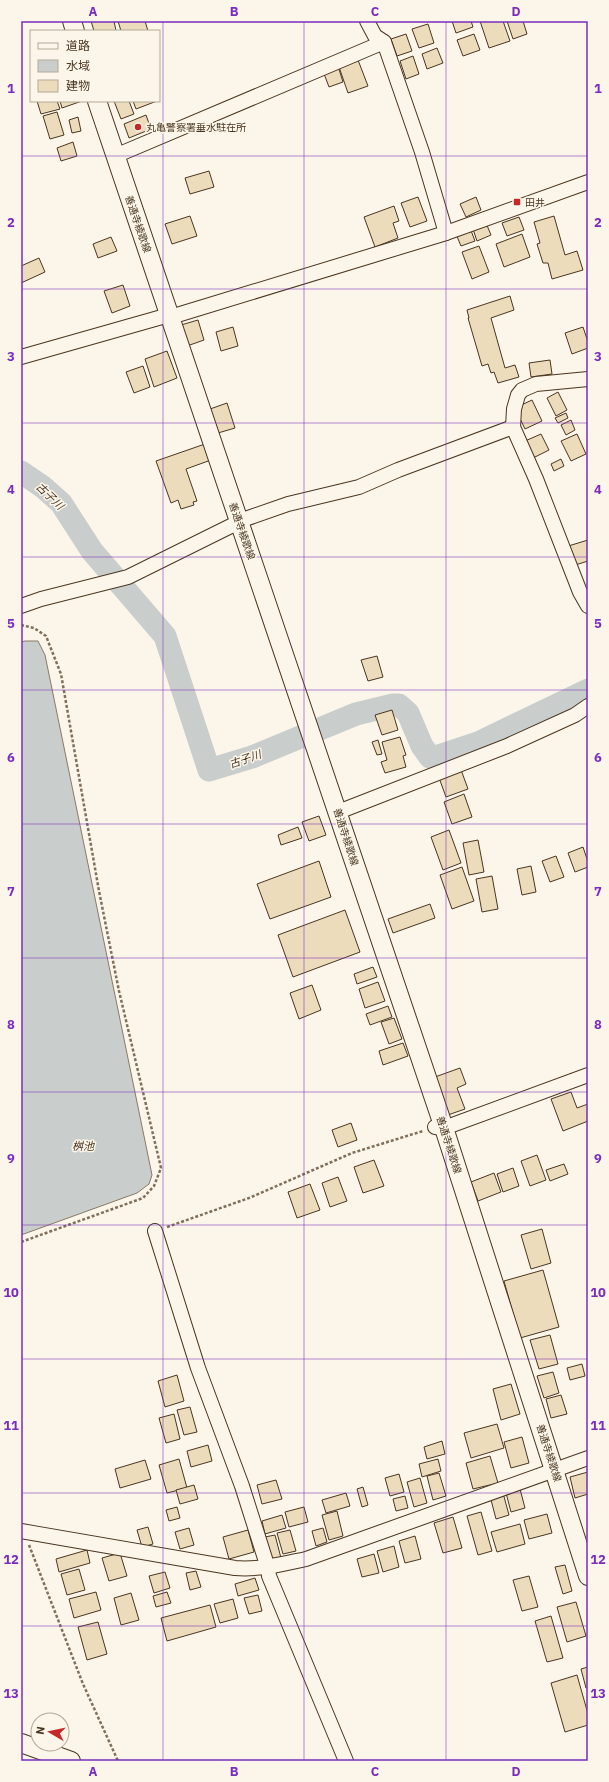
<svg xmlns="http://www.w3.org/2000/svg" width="609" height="1782" font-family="'IBM Plex Sans','Noto Sans JP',sans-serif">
	<rect width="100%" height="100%" fill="#fbf6e9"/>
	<path fill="#c9cecd" stroke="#887966" d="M25,641H38L45,655L152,1175L149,1184L137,1193L21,1235V642Z"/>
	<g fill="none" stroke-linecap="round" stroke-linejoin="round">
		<path stroke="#c9cecd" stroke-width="23" d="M21,472L43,487L61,503L92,551L165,636L209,770L252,757L356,714L393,705H399L408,713L422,746L430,757L439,756L478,743L588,690"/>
	</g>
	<g fill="#ecdcbc" stroke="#4a3520">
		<path d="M91,21H114L116,31H94Z"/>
		<path d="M118,21H145L148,31H121Z"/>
		<path d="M452,21H471L473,27L456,33Z"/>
		<path d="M480,21H503L510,41L489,48Z"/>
		<path d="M507,21H523L527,34L513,39Z"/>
		<path d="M428,24L434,43L419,48L412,29Z"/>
		<path d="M406,34L412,51L397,56L391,39Z"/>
		<path d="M474,34L480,50L463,56L457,40Z"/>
		<path d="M437,48L443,63L427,69L422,54Z"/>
		<path d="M413,56L419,74L406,79L400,61Z"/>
		<path d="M358,60L368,86L348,93L339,67Z"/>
		<path d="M338,66L343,82L329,87L323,71Z"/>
		<path d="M37,101H57L60,109L41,114Z"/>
		<path d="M60,101H82L62,108Z"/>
		<path d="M114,101H129L134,114L121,119Z"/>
		<path d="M133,101H157L136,109Z"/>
		<path d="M57,112L64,135L50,139L43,116Z"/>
		<path d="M146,115L151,129L129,138L124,124Z"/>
		<path d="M78,117L81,131L72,133L69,120Z"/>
		<path d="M73,142L77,156L61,161L57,148Z"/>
		<path d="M209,171L214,187L190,194L185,178Z"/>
		<path d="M418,197L427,221L410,227L401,203Z"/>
		<path d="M476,197L481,210L466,217L460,204Z"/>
		<path d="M394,206L399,221L393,223L398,238L375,247L364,217Z"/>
		<path d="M190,216L197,236L172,244L165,224Z"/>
		<path d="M554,216L565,255L577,251L583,270L552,279L548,263H543L537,244L540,243L534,222Z"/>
		<path d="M519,217L524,230L507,236L502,223Z"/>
		<path d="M486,223L491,235L477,241L473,229Z"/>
		<path d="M470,228L475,241L461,246L456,234Z"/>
		<path d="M522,234L530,257L504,267L496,244Z"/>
		<path d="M111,237L117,251L98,258L93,244Z"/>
		<path d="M479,246L489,272L472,279L462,252Z"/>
		<path d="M39,258L45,272L21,283V266Z"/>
		<path d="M123,285L130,306L112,313L104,291Z"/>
		<path d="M510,296L514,310L491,318L505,368L515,365L519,377L498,383L494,372L491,373L488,364L482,366L468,318H469L467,310Z"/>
		<path d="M198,320L204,340L187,346L181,325Z"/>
		<path d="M233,327L238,346L221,351L216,332Z"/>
		<path d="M583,327L588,342V348L572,354L565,333Z"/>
		<path d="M167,351L177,378L154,387L145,359Z"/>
		<path d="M550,360L552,374L531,377L529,363Z"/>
		<path d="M143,366L150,387L134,393L126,372Z"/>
		<path d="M558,392L567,410L556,416L547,398Z"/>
		<path d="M532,400L542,421L525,429L515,408Z"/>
		<path d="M227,403L235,428L218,433L210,409Z"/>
		<path d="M566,413L568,418L558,423L555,418Z"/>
		<path d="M571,420L575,430L566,435L561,425Z"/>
		<path d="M541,434L549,450L533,458L525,441Z"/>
		<path d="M577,434L586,454L571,461L561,441Z"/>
		<path d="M205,444L211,460L186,469L197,501L193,502L194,505L181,509L178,500L171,503L156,461Z"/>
		<path d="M561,459L564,466L554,471L551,464Z"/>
		<path d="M588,540V561L572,566L565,547Z"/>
		<path d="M377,656L383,677L368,681L361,660Z"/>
		<path d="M392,710L398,730L382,735L375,715Z"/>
		<path d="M400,737L406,755L403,756L406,767L385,773L381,762L387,760L382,742Z"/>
		<path d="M378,740L382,754L377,755L372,742Z"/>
		<path d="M460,767L468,789L446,797L438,775Z"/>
		<path d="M464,794L472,817L452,824L444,802Z"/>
		<path d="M319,816L326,835L309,841L302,822Z"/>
		<path d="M298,827L302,838L281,845L278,835Z"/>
		<path d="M449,830L461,863L443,870L431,837Z"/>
		<path d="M478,840L484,872L469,875L463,843Z"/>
		<path d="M583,847L588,862V867L575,872L568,853Z"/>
		<path d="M556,856L564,877L550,882L542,861Z"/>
		<path d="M319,861L331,897L270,919L257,884Z"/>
		<path d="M531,866L536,892L522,895L517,869Z"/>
		<path d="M462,867L474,901L452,909L440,875Z"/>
		<path d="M492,876L498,909L482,912L476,879Z"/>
		<path d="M430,904L435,918L393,933L388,919Z"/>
		<path d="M345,910L360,952L293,977L278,935Z"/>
		<path d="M373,967L377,977L357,984L354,974Z"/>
		<path d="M378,982L385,1001L365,1008L359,989Z"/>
		<path d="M312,985L321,1010L299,1019L290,993Z"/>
		<path d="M388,1006L392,1017L370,1025L366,1014Z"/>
		<path d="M394,1018L402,1039L389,1044L381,1022Z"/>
		<path d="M403,1043L408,1056L383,1065L379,1051Z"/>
		<path d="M460,1068L466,1084L457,1088L465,1109L445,1116L435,1077Z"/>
		<path d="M571,1092L577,1108L588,1104V1121L563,1131L551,1099Z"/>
		<path d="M351,1123L357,1140L338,1147L332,1130Z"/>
		<path d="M537,1155L546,1180L530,1186L521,1161Z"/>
		<path d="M374,1160L384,1186L363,1193L354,1167Z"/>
		<path d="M564,1164L568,1174L550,1181L546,1170Z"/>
		<path d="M513,1168L519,1186L503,1192L497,1174Z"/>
		<path d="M494,1173L501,1192L478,1201L471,1182Z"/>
		<path d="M338,1177L347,1201L330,1207L322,1183Z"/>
		<path d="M310,1184L320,1210L297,1218L288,1192Z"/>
		<path d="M542,1229L551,1263L531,1269L521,1235Z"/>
		<path d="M543,1270L559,1327L520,1338L504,1281Z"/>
		<path d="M550,1335L558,1364L539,1369L530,1340Z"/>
		<path d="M582,1364L585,1376L570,1380L567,1368Z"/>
		<path d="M553,1372L559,1393L544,1398L537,1376Z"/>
		<path d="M177,1375L184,1401L165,1407L158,1381Z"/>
		<path d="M511,1384L520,1414L501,1420L493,1389Z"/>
		<path d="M561,1395L567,1414L551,1418L546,1399Z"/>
		<path d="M190,1407L197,1432L184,1435L177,1410Z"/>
		<path d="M174,1414L180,1439L166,1443L159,1418Z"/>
		<path d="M497,1424L504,1448L471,1458L464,1433Z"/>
		<path d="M522,1437L529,1463L511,1468L504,1442Z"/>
		<path d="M442,1441L445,1454L427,1459L424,1447Z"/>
		<path d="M208,1445L212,1461L191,1467L187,1451Z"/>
		<path d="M490,1456L498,1483L473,1489L466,1463Z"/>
		<path d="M179,1459L187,1488L167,1493L159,1465Z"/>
		<path d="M438,1459L441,1471L422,1477L419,1464Z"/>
		<path d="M145,1460L151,1479L120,1488L115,1469Z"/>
		<path d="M588,1472V1494L575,1498L570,1477Z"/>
		<path d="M439,1473L446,1496L433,1500L427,1476Z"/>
		<path d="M399,1474L404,1492L390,1496L385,1478Z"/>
		<path d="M420,1478L427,1503L414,1507L407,1482Z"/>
		<path d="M276,1480L282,1499L262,1504L257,1485Z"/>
		<path d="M194,1485L198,1499L180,1504L176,1490Z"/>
		<path d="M363,1487L368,1505L362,1507L357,1489Z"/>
		<path d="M520,1489L525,1508L511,1512L506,1493Z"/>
		<path d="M346,1493L350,1506L326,1513L322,1500Z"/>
		<path d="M503,1493L509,1515L496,1519L490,1496Z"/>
		<path d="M405,1496L408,1508L396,1511L393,1499Z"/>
		<path d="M177,1507L180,1518L169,1521L166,1510Z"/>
		<path d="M304,1507L308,1522L289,1527L285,1512Z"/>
		<path d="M337,1511L343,1536L329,1540L322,1515Z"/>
		<path d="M481,1512L492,1551L478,1555L467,1516Z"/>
		<path d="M547,1514L552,1533L529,1539L524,1520Z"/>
		<path d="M282,1515L286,1528L265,1534L262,1521Z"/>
		<path d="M453,1517L462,1548L443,1553L434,1523Z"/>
		<path d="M520,1524L525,1544L497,1552L491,1532Z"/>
		<path d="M148,1527L153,1544L142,1547L137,1530Z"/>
		<path d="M189,1528L194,1545L180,1549L175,1532Z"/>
		<path d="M323,1528L327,1542L316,1546L312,1531Z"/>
		<path d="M248,1530L254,1552L229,1559L223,1537Z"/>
		<path d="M290,1530L296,1551L283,1554L277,1533Z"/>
		<path d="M275,1535L281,1558L272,1561L265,1537Z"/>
		<path d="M415,1536L421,1559L405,1563L399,1541Z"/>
		<path d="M394,1546L399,1567L383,1572L377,1551Z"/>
		<path d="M87,1550L90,1563L59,1572L56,1559Z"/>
		<path d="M120,1553L127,1576L109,1581L102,1558Z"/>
		<path d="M374,1554L379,1573L362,1577L357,1559Z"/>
		<path d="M565,1565L572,1591L563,1594L555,1567Z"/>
		<path d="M79,1569L85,1590L67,1595L61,1574Z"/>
		<path d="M196,1571L201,1587L190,1590L186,1573Z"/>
		<path d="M165,1572L170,1588L154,1593L149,1576Z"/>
		<path d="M529,1576L538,1607L522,1611L513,1580Z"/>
		<path d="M255,1578L259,1590L238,1596L235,1584Z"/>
		<path d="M96,1592L101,1610L74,1618L69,1599Z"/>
		<path d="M167,1592L171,1603L156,1607L153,1596Z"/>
		<path d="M131,1593L139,1620L121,1625L114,1598Z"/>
		<path d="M258,1595L262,1611L249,1614L244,1598Z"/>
		<path d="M233,1599L238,1618L220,1623L214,1604Z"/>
		<path d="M576,1602L586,1636L567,1642L557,1607Z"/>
		<path d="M210,1605L216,1627L167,1641L161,1618Z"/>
		<path d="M551,1616L563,1658L547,1662L535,1621Z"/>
		<path d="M98,1622L107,1654L87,1660L78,1627Z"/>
		<path d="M588,1667V1688H586L581,1669Z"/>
		<path d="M577,1675L588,1714V1725L565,1732L551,1683Z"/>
	</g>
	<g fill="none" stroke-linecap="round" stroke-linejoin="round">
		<defs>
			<g id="minor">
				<path d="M367,21L375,36L384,42L422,152L446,233"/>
				<path d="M115,156L384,42"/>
				<path d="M21,357L169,315H177L446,233L588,182"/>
				<path d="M588,379L536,384L522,390L518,395L514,409L513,427L536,479L580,592L588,606"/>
				<path d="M21,606L41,599L128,577L245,519L288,504L359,487L398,470L513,427"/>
				<path d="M338,812L507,746L575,715L588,706"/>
				<path d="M435,1127L444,1128L588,1075"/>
				<path d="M155,1231L198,1368L242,1486L268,1568L269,1576L346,1761"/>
				<path d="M21,1531L235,1568C260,1570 282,1564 306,1559L588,1458"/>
			</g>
			<g id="major">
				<path d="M72,21L75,31"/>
				<path d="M97,101L444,1128L588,1576"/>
				<path d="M21,1743L71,1761"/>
			</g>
		</defs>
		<use href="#minor" stroke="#4a3520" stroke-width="16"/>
		<use href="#major" stroke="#4a3520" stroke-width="20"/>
		<g stroke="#7f6f5c" stroke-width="2.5" stroke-dasharray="3 2" stroke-linecap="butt">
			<path d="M21,625L34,628L46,636L61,674L99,891L119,991L161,1168L154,1186L143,1198L21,1242"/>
			<path d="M167,1227L249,1198L352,1153L423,1131"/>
			<path d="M29,1545L83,1684L118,1761"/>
		</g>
		<use href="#minor" stroke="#fbf6e9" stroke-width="14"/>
		<use href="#major" stroke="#fbf6e9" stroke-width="18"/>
	</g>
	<path fill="none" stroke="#7b2cbf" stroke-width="1" stroke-opacity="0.55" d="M163,21V1761M304,21V1761M446,21V1761M21,156H588M21,289H588M21,423H588M21,557H588M21,690H588M21,824H588M21,958H588M21,1092H588M21,1225H588M21,1359H588M21,1493H588M21,1626H588"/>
	<g fill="#c62828" stroke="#fbf6e9" stroke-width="1.5">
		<circle cx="138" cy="127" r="4"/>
		<rect x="513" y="198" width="8" height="8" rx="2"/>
	</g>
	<g text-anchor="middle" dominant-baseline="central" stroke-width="3" stroke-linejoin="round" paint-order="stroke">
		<g font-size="10" fill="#4a3520" stroke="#fbf6e9" text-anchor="start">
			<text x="146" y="127">丸亀警察署垂水駐在所</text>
			<text x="525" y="202">田井</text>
		</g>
		<g font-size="10" fill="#4a3520" stroke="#fbf6e9">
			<text transform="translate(138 224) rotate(71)">善通寺綾歌線</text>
			<text transform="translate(242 531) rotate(71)">善通寺綾歌線</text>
			<text transform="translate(346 837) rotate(72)">善通寺綾歌線</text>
			<text transform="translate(449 1145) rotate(72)">善通寺綾歌線</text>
			<text transform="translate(549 1453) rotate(72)">善通寺綾歌線</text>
		</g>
		<g font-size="11" font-style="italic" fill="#4a3520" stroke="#fbf6e9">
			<text transform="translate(50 496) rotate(44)">古子川</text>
			<text transform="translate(245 759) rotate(-19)">古子川</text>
			<text x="83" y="1146">桝池</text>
		</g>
	</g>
	<rect width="609" height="1782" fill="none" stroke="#fbf6e9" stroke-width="44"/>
	<rect x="30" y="30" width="130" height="72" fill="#fbf6e9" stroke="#b4a999"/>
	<rect x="38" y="43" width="20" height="6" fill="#fbf6e9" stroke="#b4a999"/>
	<text x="66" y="50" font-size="12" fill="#4a3520">道路</text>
	<rect x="38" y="60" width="20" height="12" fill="#c9cecd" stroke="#b4a999"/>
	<text x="66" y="70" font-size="12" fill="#4a3520">水域</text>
	<rect x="38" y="80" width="20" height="12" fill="#ecdcbc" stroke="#b4a999"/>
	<text x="66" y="90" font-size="12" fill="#4a3520">建物</text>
	<g transform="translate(50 1732) rotate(279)"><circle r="19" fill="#fbf6e9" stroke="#b4a999"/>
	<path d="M0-3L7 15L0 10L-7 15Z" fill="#c62828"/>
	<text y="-6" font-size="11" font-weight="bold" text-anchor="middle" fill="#4a3520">N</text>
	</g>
	<rect x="22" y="22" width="565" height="1738" fill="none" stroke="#7b2cbf" stroke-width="1.5"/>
	<g font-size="13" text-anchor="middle" font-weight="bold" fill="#7b2cbf">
		<text x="93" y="16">A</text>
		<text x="234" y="16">B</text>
		<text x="375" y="16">C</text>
		<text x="516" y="16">D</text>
		<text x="11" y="93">1</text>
		<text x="598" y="93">1</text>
		<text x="11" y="227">2</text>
		<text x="598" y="227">2</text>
		<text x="11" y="361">3</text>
		<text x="598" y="361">3</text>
		<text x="11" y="494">4</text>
		<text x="598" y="494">4</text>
		<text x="11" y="628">5</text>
		<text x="598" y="628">5</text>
		<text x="11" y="762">6</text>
		<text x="598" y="762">6</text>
		<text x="11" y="896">7</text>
		<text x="598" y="896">7</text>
		<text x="11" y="1029">8</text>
		<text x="598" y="1029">8</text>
		<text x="11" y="1163">9</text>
		<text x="598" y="1163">9</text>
		<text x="11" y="1297">10</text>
		<text x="598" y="1297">10</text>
		<text x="11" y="1430">11</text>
		<text x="598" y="1430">11</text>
		<text x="11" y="1564">12</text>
		<text x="598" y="1564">12</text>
		<text x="11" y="1698">13</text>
		<text x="598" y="1698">13</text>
		<text x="93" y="1776">A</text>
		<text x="234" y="1776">B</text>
		<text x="375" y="1776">C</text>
		<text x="516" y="1776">D</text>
	</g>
</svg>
